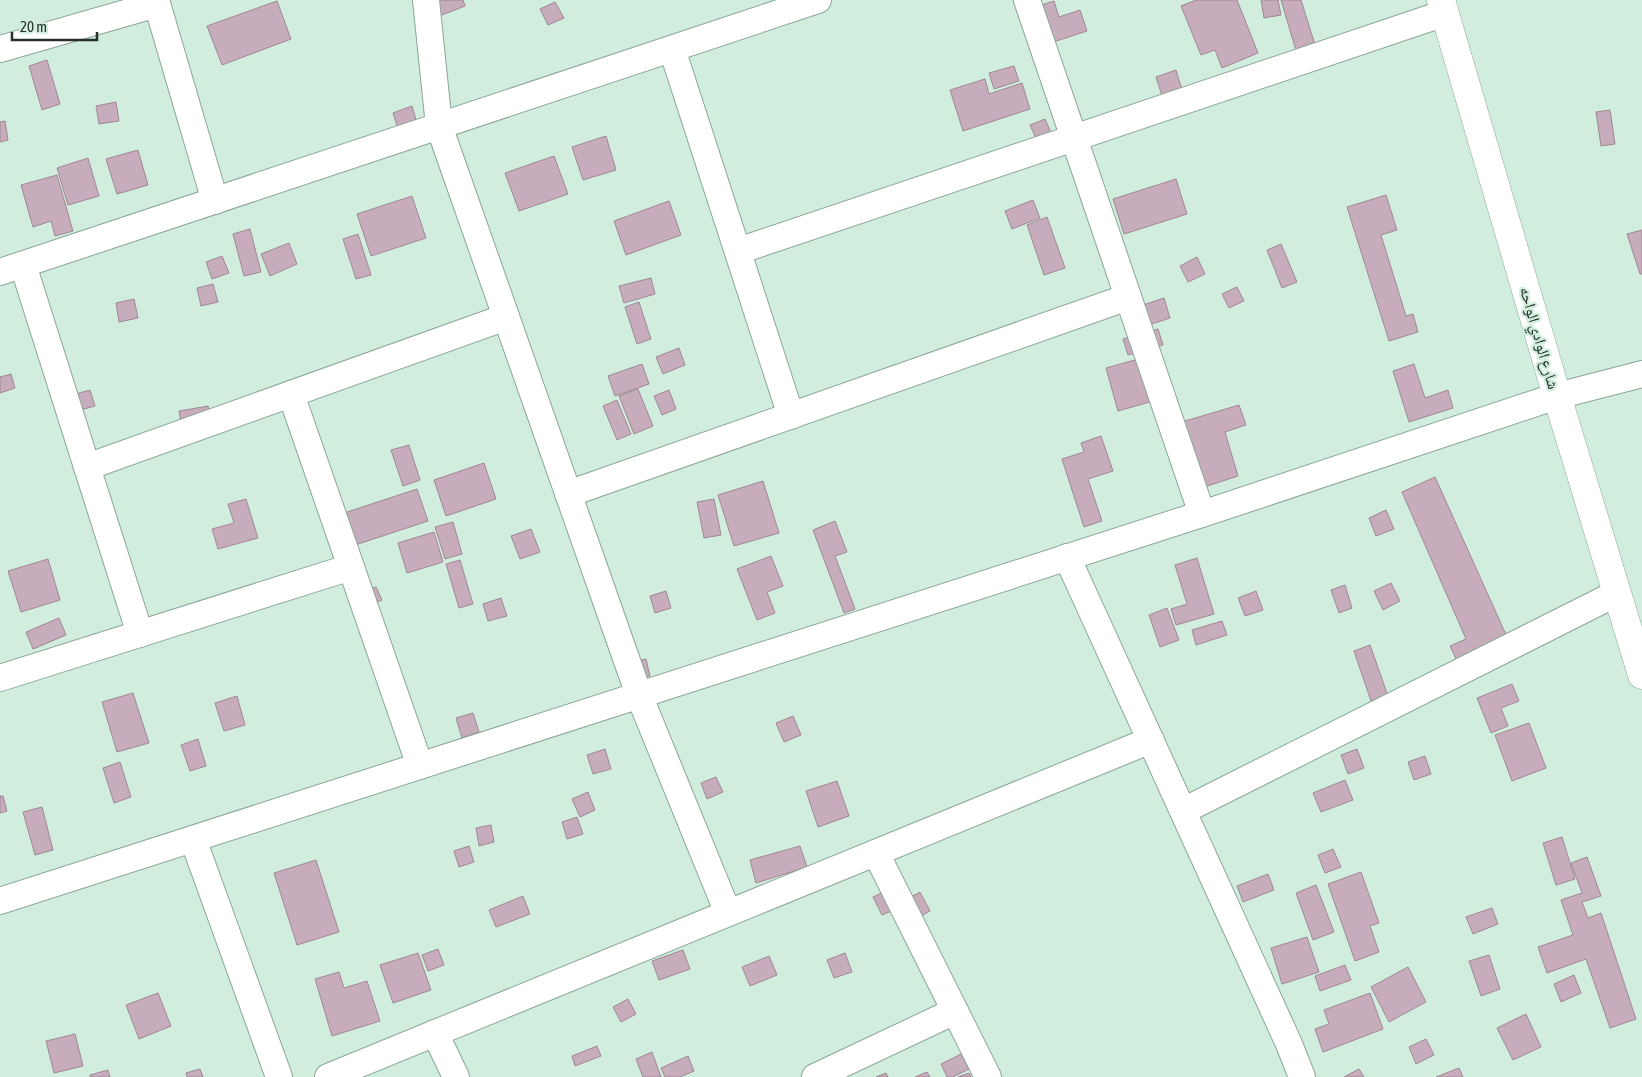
<svg xmlns="http://www.w3.org/2000/svg" width="1642" height="1077" font-family="'Asap Condensed','Noto Naskh Arabic',sans-serif">
	<rect width="100%" height="100%" fill="#d1eddd"/>
	<g fill="#c7adbb" stroke="#a08795">
		<path d="M415,0H463L465,6L424,22Z"/>
		<path d="M1196,0H1237L1258,53L1222,68L1215,50L1201,55L1181,6Z"/>
		<path d="M1261,0H1278L1281,15L1264,18Z"/>
		<path d="M1281,0H1301L1316,48L1297,54Z"/>
		<path d="M277,1L291,39L222,65L207,26Z"/>
		<path d="M1054,1L1059,17L1080,10L1087,31L1044,45L1032,8Z"/>
		<path d="M555,2L564,18L548,25L540,9Z"/>
		<path d="M47,60L60,104L42,110L29,66Z"/>
		<path d="M1014,66L1019,81L994,89L989,73Z"/>
		<path d="M1176,70L1183,93L1163,99L1156,77Z"/>
		<path d="M985,79L989,94L1022,83L1030,109L963,131L950,90Z"/>
		<path d="M116,102L119,121L99,124L96,106Z"/>
		<path d="M412,106L417,123L398,129L393,113Z"/>
		<path d="M1610,110L1615,144L1601,146L1596,112Z"/>
		<path d="M1045,119L1053,137L1038,143L1030,125Z"/>
		<path d="M5,121L8,140L0,142V122Z"/>
		<path d="M606,136L616,170L583,180L572,147Z"/>
		<path d="M138,150L148,185L117,194L106,159Z"/>
		<path d="M554,156L568,194L519,211L505,173Z"/>
		<path d="M88,158L99,196L68,205L57,168Z"/>
		<path d="M57,175L73,231L55,236L51,221L33,227L21,185Z"/>
		<path d="M1176,179L1187,214L1124,234L1113,199Z"/>
		<path d="M1386,195L1397,230L1381,235L1406,316L1413,314L1418,332L1389,341L1347,207Z"/>
		<path d="M412,196L426,238L371,256L357,214Z"/>
		<path d="M1033,200L1040,218L1012,229L1005,211Z"/>
		<path d="M669,201L681,235L626,255L614,221Z"/>
		<path d="M1047,217L1065,268L1044,275L1027,225Z"/>
		<path d="M250,229L261,272L244,276L233,234Z"/>
		<path d="M1642,230V274H1640L1627,234Z"/>
		<path d="M358,234L371,275L356,279L343,239Z"/>
		<path d="M289,243L297,264L270,276L261,254Z"/>
		<path d="M1281,244L1297,282L1282,288L1267,250Z"/>
		<path d="M222,256L229,273L212,279L206,262Z"/>
		<path d="M1197,257L1205,274L1188,282L1180,266Z"/>
		<path d="M651,278L655,294L624,303L619,286Z"/>
		<path d="M213,284L218,302L201,306L197,288Z"/>
		<path d="M1237,287L1244,301L1229,308L1222,294Z"/>
		<path d="M1164,298L1170,318L1140,328L1134,308Z"/>
		<path d="M134,299L138,318L119,322L116,303Z"/>
		<path d="M639,302L651,339L637,344L625,307Z"/>
		<path d="M1158,329L1163,345L1128,355L1123,339Z"/>
		<path d="M679,348L685,365L663,374L656,357Z"/>
		<path d="M1142,358L1153,401L1118,411L1106,368Z"/>
		<path d="M642,364L649,384L615,396L608,376Z"/>
		<path d="M1414,364L1425,398L1448,390L1453,408L1409,422L1393,371Z"/>
		<path d="M11,374L15,388L0,393V377Z"/>
		<path d="M638,389L653,426L634,434L619,396Z"/>
		<path d="M90,390L95,406L63,415L58,399Z"/>
		<path d="M669,390L676,409L662,415L654,396Z"/>
		<path d="M617,400L631,434L617,440L603,406Z"/>
		<path d="M1239,405L1246,425L1225,432L1238,476L1195,490L1175,424Z"/>
		<path d="M208,406L211,421L182,427L179,411Z"/>
		<path d="M1101,436L1113,471L1088,479L1102,521L1084,527L1062,459L1084,452L1081,443Z"/>
		<path d="M409,445L420,480L403,486L391,450Z"/>
		<path d="M484,463L496,499L446,516L434,480Z"/>
		<path d="M1435,477L1508,639L1457,661L1450,646L1466,639L1402,492Z"/>
		<path d="M763,481L779,533L734,546L718,495Z"/>
		<path d="M417,489L428,521L337,551L326,519Z"/>
		<path d="M246,499L258,538L218,549L212,529L234,523L228,504Z"/>
		<path d="M714,499L721,535L704,538L697,502Z"/>
		<path d="M1386,510L1394,529L1376,536L1369,518Z"/>
		<path d="M835,521L847,552L835,556L855,609L844,613L813,530Z"/>
		<path d="M453,522L462,554L445,559L435,527Z"/>
		<path d="M531,529L540,552L520,559L511,536Z"/>
		<path d="M434,532L443,562L407,573L398,543Z"/>
		<path d="M771,556L783,586L767,592L775,613L757,620L737,569Z"/>
		<path d="M1197,558L1214,614L1176,625L1171,609L1187,604L1175,565Z"/>
		<path d="M48,559L60,600L21,612L8,571Z"/>
		<path d="M460,560L473,604L459,608L446,564Z"/>
		<path d="M1391,583L1400,601L1383,610L1374,591Z"/>
		<path d="M1345,585L1352,608L1339,613L1331,590Z"/>
		<path d="M376,587L382,600L364,607L359,593Z"/>
		<path d="M666,591L671,608L655,613L650,596Z"/>
		<path d="M1256,591L1263,610L1245,616L1238,598Z"/>
		<path d="M501,598L507,616L488,621L483,604Z"/>
		<path d="M1167,608L1179,640L1160,647L1149,615Z"/>
		<path d="M59,618L66,635L33,649L26,632Z"/>
		<path d="M1222,621L1227,635L1196,645L1192,630Z"/>
		<path d="M1370,645L1388,696L1371,701L1354,651Z"/>
		<path d="M646,659L650,676L631,681L627,663Z"/>
		<path d="M1512,684L1519,701L1501,708L1508,726L1491,733L1477,698Z"/>
		<path d="M133,693L149,743L117,752L102,702Z"/>
		<path d="M237,696L245,725L224,731L215,703Z"/>
		<path d="M473,713L479,732L462,738L456,718Z"/>
		<path d="M793,716L801,735L784,742L776,723Z"/>
		<path d="M1529,723L1546,768L1512,781L1495,735Z"/>
		<path d="M198,739L206,766L190,771L181,745Z"/>
		<path d="M605,749L611,769L593,774L587,755Z"/>
		<path d="M1357,749L1364,768L1348,774L1341,755Z"/>
		<path d="M1425,756L1431,774L1414,780L1408,762Z"/>
		<path d="M120,762L131,797L114,803L103,768Z"/>
		<path d="M716,777L723,792L707,799L701,783Z"/>
		<path d="M1345,780L1353,800L1321,812L1313,793Z"/>
		<path d="M837,781L849,816L818,827L806,791Z"/>
		<path d="M588,792L595,810L580,817L572,799Z"/>
		<path d="M0,796H3L7,811L0,813Z"/>
		<path d="M42,807L53,850L35,855L23,812Z"/>
		<path d="M577,817L583,834L567,839L562,822Z"/>
		<path d="M491,825L494,842L479,846L476,828Z"/>
		<path d="M1562,837L1575,879L1556,885L1543,843Z"/>
		<path d="M469,846L474,862L459,867L454,851Z"/>
		<path d="M800,846L807,867L756,883L750,860Z"/>
		<path d="M1333,849L1341,867L1325,873L1318,855Z"/>
		<path d="M1587,857L1601,896L1582,902L1588,918L1601,913L1636,1019L1610,1028L1586,959L1547,973L1538,947L1573,935L1561,900L1582,893L1571,863Z"/>
		<path d="M316,860L339,932L297,945L274,873Z"/>
		<path d="M1361,872L1379,923L1370,926L1379,952L1355,961L1328,884Z"/>
		<path d="M1268,874L1274,890L1243,902L1237,886Z"/>
		<path d="M1316,885L1334,932L1313,940L1296,893Z"/>
		<path d="M890,889L899,908L882,915L873,897Z"/>
		<path d="M920,892L930,911L912,921L902,902Z"/>
		<path d="M523,896L530,914L496,927L489,910Z"/>
		<path d="M1492,908L1498,924L1473,934L1466,917Z"/>
		<path d="M1307,937L1319,972L1282,984L1271,948Z"/>
		<path d="M438,949L444,965L428,971L422,955Z"/>
		<path d="M683,950L690,969L659,980L652,961Z"/>
		<path d="M418,953L431,990L393,1003L380,965Z"/>
		<path d="M845,953L852,972L834,978L827,960Z"/>
		<path d="M1489,955L1500,989L1481,996L1469,961Z"/>
		<path d="M769,956L777,975L750,986L742,967Z"/>
		<path d="M1345,965L1351,980L1320,991L1315,976Z"/>
		<path d="M1408,967L1426,1002L1389,1022L1371,987Z"/>
		<path d="M339,972L344,988L367,981L380,1021L332,1036L315,979Z"/>
		<path d="M1574,975L1581,993L1561,1002L1554,984Z"/>
		<path d="M158,993L171,1026L139,1039L126,1005Z"/>
		<path d="M1370,993L1383,1029L1323,1052L1315,1029L1329,1024L1324,1010Z"/>
		<path d="M628,999L636,1014L621,1022L613,1007Z"/>
		<path d="M1526,1014L1541,1047L1513,1060L1497,1028Z"/>
		<path d="M75,1034L83,1066L54,1073L46,1041Z"/>
		<path d="M1426,1039L1434,1055L1416,1064L1409,1047Z"/>
		<path d="M597,1046L601,1056L575,1066L572,1056Z"/>
		<path d="M652,1052L661,1077H643L636,1059Z"/>
		<path d="M961,1054L969,1069L953,1077H947L941,1064Z"/>
		<path d="M688,1056L694,1071L680,1077H665L661,1068Z"/>
		<path d="M1459,1068L1463,1077H1436Z"/>
		<path d="M200,1069L203,1077H187L186,1073Z"/>
		<path d="M1359,1069L1364,1077H1344Z"/>
		<path d="M108,1070L110,1077H90V1075Z"/>
		<path d="M927,1072L930,1077H915Z"/>
		<path d="M886,1073L888,1077H876Z"/>
		<path d="M969,1073L971,1077H958Z"/>
	</g>
	<g fill="none" stroke-linecap="round" stroke-linejoin="round">
		<defs>
			<g id="street">
				<path d="M156,0L215,201"/>
				<path d="M426,0L439,126L639,695L728,913"/>
				<path d="M1027,0L1202,514"/>
				<path d="M0,49L157,4"/>
				<path d="M672,49L791,416"/>
				<path d="M738,251L1445,13"/>
				<path d="M23,265L140,634"/>
				<path d="M0,272L818,0"/>
				<path d="M291,394L420,766"/>
				<path d="M87,467L506,317"/>
				<path d="M568,494L1128,297"/>
				<path d="M1067,557L1289,1044L1302,1077"/>
				<path d="M0,678L351,567"/>
				<path d="M1183,811L1617,593"/>
				<path d="M193,839L279,1077"/>
				<path d="M876,853L988,1077"/>
				<path d="M0,901L1202,514L1557,396L1642,374"/>
				<path d="M435,1033L456,1077"/>
				<path d="M328,1077L1151,740"/>
				<path d="M815,1077L955,1011"/>
			</g>
			<path id="secondary" d="M1441,0L1557,396L1642,675"/>
		</defs>
		<use href="#street" stroke="#8ca697" stroke-width="28"/>
		<use href="#secondary" stroke="#8ca697" stroke-width="29"/>
		<use href="#street" stroke="#fff" stroke-width="26"/>
		<use href="#secondary" stroke="#fff" stroke-width="28"/>
	</g>
	<g text-anchor="middle" dominant-baseline="central" stroke-width="4.5" stroke-linejoin="round" paint-order="stroke">
		<g font-size="16" fill="#27312b" stroke="#d1eddd">
			<text transform="translate(1540 338) rotate(74)">شارع الوادي الواحه</text>
		</g>
	</g>
	<path d="M12 32v8h85v-8" fill="none" stroke="#27312b" stroke-width="2.5"/>
	<text x="20" y="32" font-size="15" fill="#27312b" stroke="#d1eddd" stroke-width="4" paint-order="stroke">20 m</text>
</svg>
